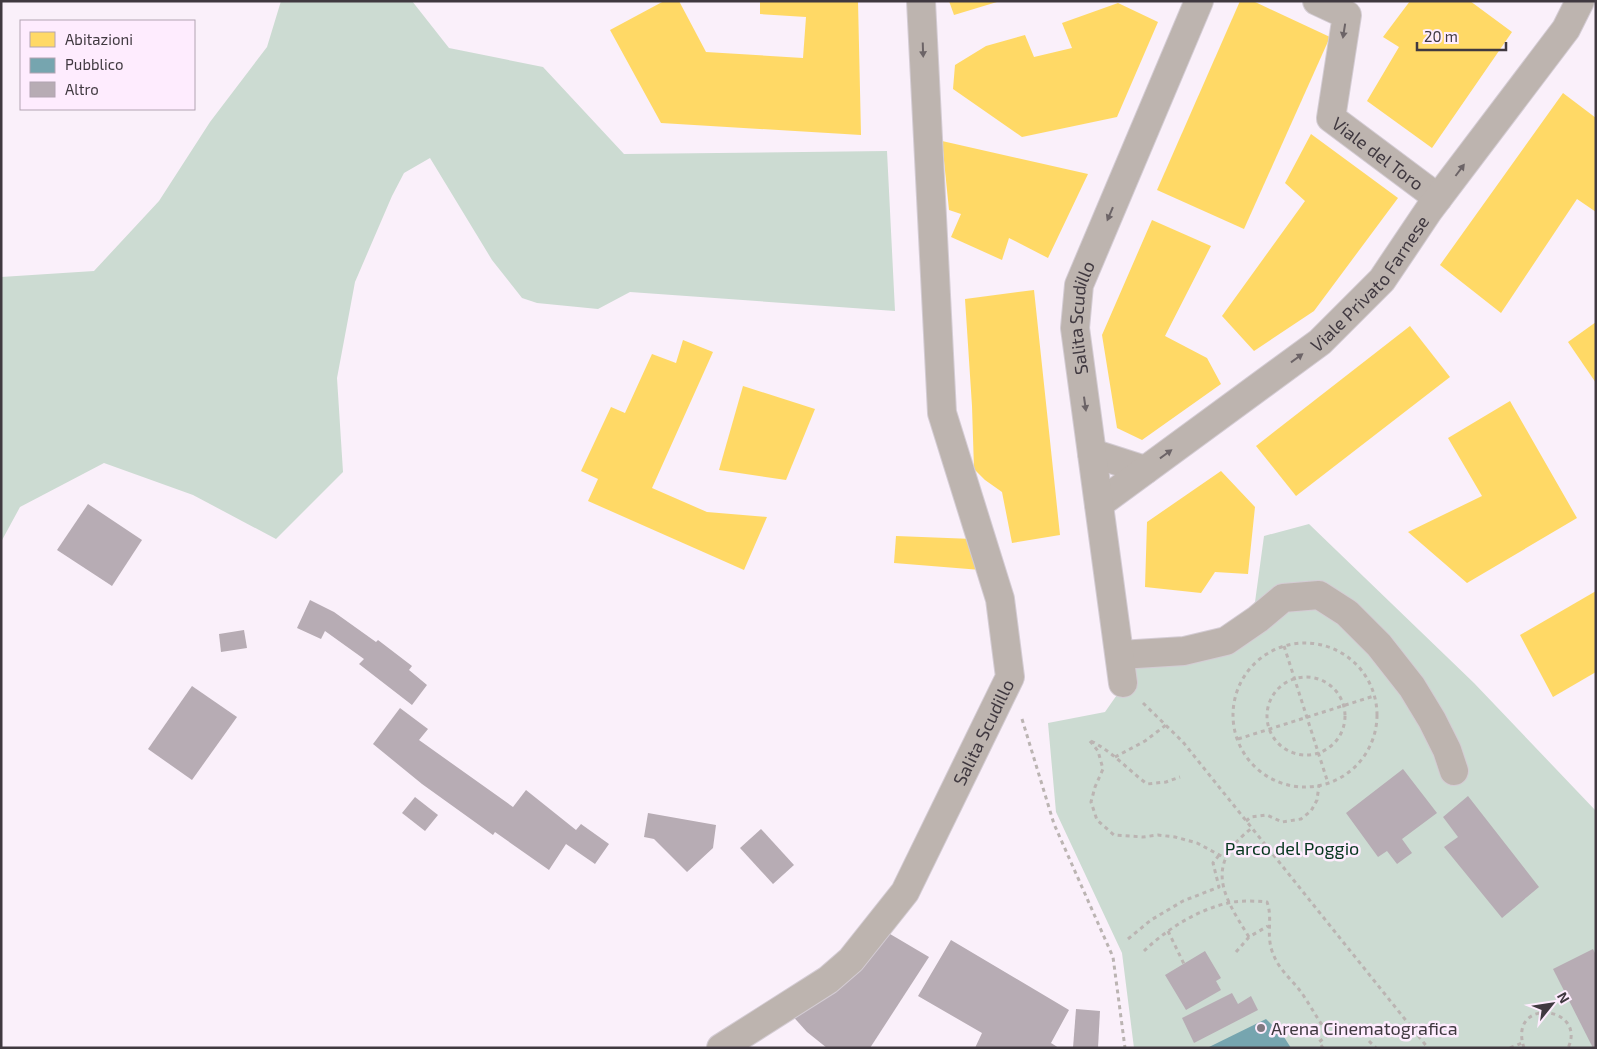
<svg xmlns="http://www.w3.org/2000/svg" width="1597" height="1049" font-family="'Exo 2',sans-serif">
	<rect width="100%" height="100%" fill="#faf0fa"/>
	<g fill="#ccdbd2">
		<path d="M281,1H412L449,48L543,67L624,154L887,151L895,311L630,292L598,309L537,303L522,298L492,260L430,158L404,173L392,196L355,282L337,378L343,472L276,539L193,495L104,463L20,507L1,542V277L94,271L159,201L210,122L267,47Z"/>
		<path d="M1309,524L1474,683L1596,811V1048H1134L1122,953L1056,812L1048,723L1105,712L1151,646L1223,633L1243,620L1255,602L1264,536Z"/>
	</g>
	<g fill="#ffd966">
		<path d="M664,1H679L706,52L803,58L806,17L760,14V1H858L861,135L661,123L610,30Z"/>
		<path d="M949,1H997V2L954,15Z"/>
		<path d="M1240,1H1253L1330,37L1244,229L1157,190Z"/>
		<path d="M1410,1H1470L1512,32L1432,148L1367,101L1399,47L1383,37Z"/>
		<path d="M1118,3L1158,22L1117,117L1022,137L953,89L955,65L986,46L1025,35L1034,57L1072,48L1062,23Z"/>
		<path d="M1563,93L1596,118V212L1577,199L1501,313L1440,265Z"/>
		<path d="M1311,134L1398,198L1314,311L1254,351L1222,316L1305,201L1285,183Z"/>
		<path d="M942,141L1088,174L1048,258L1009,238L1002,260L951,237L961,214L949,210Z"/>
		<path d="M1152,220L1211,246L1165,336L1207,358L1221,384L1142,440L1117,428L1102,335Z"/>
		<path d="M1034,290L1060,535L1012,543L1002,492L985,480L974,469L972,406L965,299Z"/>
		<path d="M1596,322V383L1568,342Z"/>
		<path d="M1410,326L1450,377L1296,496L1256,446Z"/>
		<path d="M683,340L713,352L652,488L707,512L767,517L744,570L588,501L598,479L581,471L611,407L625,413L652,354L676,363Z"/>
		<path d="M743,386L815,409L786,480L719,470Z"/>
		<path d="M1510,401L1577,518L1467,583L1408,532L1482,496L1448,438Z"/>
		<path d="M1221,471L1255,507L1248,574L1215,572L1201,593L1145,587L1147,522Z"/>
		<path d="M896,536L973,539L981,570L894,563Z"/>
		<path d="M1596,591V672L1553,697L1520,635Z"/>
	</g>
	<path fill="#76a5af" d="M1266,1019L1284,1037L1291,1048H1207Z"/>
	<g fill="#b7acb4">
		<path d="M88,504L142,540L112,586L57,550Z"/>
		<path d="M310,600L334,612L376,642L378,640L412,666L409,670L427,685L412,705L359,664L364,659L325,631L321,639L297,628Z"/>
		<path d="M244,630L247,648L221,652L219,634Z"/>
		<path d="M192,686L237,717L192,780L148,749Z"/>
		<path d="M400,708L428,729L419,740L513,807L526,790L576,830L581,824L609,844L595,864L566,844L549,870L495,832L493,835L422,784L373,744Z"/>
		<path d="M1403,769L1437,813L1402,839L1412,853L1397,864L1387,851L1378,857L1346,813Z"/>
		<path d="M1468,796L1539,887L1502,918L1444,847L1458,837L1443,817Z"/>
		<path d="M415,797L438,815L425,831L402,813Z"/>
		<path d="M648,813L716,825L713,848L687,872L654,839L644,837Z"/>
		<path d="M761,829L794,865L773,884L740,848Z"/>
		<path d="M885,931L929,957L870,1048H827L807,1032L789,1012Z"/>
		<path d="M951,940L1069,1010L1051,1043L1059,1048H975L982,1033L918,996Z"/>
		<path d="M1593,949L1596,955V1048H1593L1553,969Z"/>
		<path d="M1205,951L1221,978L1216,981L1221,990L1186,1010L1165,975Z"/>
		<path d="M1232,993L1238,1004L1251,996L1258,1010L1194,1043L1182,1018Z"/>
		<path d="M1076,1009L1100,1011L1098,1048H1073Z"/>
	</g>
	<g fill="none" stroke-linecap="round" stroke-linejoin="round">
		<defs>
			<g id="minor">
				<path id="s1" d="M1317,1L1347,15L1331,118L1438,198"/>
				<path d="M1092,453L1145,470"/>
				<path id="s2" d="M1099,504L1320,342L1382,280L1429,210L1566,29L1580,1"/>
				<path d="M1120,655L1184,651L1226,641L1258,619L1283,598L1319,595L1347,613L1379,645L1412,687L1432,720L1447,750L1454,771"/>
				<path id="s3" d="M1123,683L1075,328L1079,285L1199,1"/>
				<path id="s4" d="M721,1048L828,980L851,960L905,892L1010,677L1000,599L942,413L921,1"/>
			</g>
		</defs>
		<use href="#minor" stroke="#d4ccd4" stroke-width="30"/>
		<g stroke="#bbb4b2" stroke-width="3" stroke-dasharray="4 4" stroke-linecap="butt">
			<circle cx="1305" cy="715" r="72"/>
			<path d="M1284,646L1328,783"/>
			<circle cx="1306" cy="716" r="39"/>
			<path d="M1143,703L1183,742L1428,1048"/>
			<path d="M1022,719L1054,824L1113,957L1125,1048"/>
			<path d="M1238,739L1374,696"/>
			<path d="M1090,741L1098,751L1103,769L1095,787L1091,802L1097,820L1114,835L1143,837L1158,835L1175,837L1197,843L1225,858"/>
			<path d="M1091,741C1113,752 1127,769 1147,784L1166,782L1180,777"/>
			<path d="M1115,757L1145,741L1166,725"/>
			<path d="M1246,821L1251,817L1267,815L1282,822L1301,819L1311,811L1317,800L1319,785"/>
			<path d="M1168,931L1184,964"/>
			<path d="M1249,937C1222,894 1204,865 1252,828"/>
			<path d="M1128,939L1151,920L1183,901L1219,887L1213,863L1219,855"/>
			<path d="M1144,951C1167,929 1197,910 1228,903C1241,900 1255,901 1267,902C1273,918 1266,933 1272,951C1279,972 1295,981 1305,998C1313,1010 1319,1022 1329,1034L1319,1042L1323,1048"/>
			<path d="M1236,952L1249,937L1268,926"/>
			<path d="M1369,1041L1376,1048"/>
			<path d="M1510,1048L1522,1043"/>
			<path d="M1524,1048C1507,996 1588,1006 1568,1048"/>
		</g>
		<use href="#minor" stroke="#bdb4af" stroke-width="28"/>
	</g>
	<defs><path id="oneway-solid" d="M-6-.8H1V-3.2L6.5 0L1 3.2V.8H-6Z" transform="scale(1.25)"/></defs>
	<g fill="#6c6467">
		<use href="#oneway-solid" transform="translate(1344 31) rotate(99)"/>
		<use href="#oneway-solid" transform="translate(923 50) rotate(88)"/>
		<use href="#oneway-solid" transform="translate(1460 170) rotate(-53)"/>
		<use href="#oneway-solid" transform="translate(1110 214) rotate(113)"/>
		<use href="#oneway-solid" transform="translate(1297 358) rotate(-36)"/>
		<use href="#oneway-solid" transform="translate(1085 404) rotate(82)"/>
		<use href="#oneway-solid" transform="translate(1166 454) rotate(-36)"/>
	</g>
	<circle fill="#817981" stroke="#feecfe" stroke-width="2" cx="1261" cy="1028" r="5"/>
	<g text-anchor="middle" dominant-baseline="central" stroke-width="5" stroke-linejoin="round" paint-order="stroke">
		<g font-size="18" fill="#403940" stroke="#feecfe">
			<text stroke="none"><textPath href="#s1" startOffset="196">Viale del Toro</textPath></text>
			<text stroke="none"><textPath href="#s2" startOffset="351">Viale Privato Farnese</textPath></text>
			<text stroke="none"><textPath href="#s3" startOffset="369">Salita Scudillo</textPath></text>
			<text stroke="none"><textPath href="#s4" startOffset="422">Salita Scudillo</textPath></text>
		</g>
		<g font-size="18" fill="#05351d" stroke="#feecfe">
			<text x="1292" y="848">Parco del Poggio</text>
		</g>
		<g font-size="18" fill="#403940" stroke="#feecfe" text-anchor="start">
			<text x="1271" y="1028">Arena Cinematografica</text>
		</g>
	</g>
	<rect width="1597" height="1049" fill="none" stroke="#403940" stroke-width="5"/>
	<rect x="20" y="20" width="175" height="90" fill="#feecfe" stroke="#b2a4b2"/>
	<rect x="30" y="32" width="25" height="15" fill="#ffd966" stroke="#b2a4b2"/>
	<text x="65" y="45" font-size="15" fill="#403940">Abitazioni</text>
	<rect x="30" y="58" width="25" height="15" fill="#76a5af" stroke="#b2a4b2"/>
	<text x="65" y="70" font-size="15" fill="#403940">Pubblico</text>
	<rect x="30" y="82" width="25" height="15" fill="#b7acb4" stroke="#b2a4b2"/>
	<text x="65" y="95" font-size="15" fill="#403940">Altro</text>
	<g transform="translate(1552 1004) rotate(60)" stroke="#feecfe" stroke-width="4" paint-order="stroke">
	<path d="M0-4L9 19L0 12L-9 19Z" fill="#403940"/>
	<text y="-8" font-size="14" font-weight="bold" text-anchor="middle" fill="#403940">N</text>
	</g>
	<path d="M1417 42v8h89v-8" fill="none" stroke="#403940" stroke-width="2.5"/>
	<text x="1424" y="42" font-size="15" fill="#403940" stroke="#feecfe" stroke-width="4" paint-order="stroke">20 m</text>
</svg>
